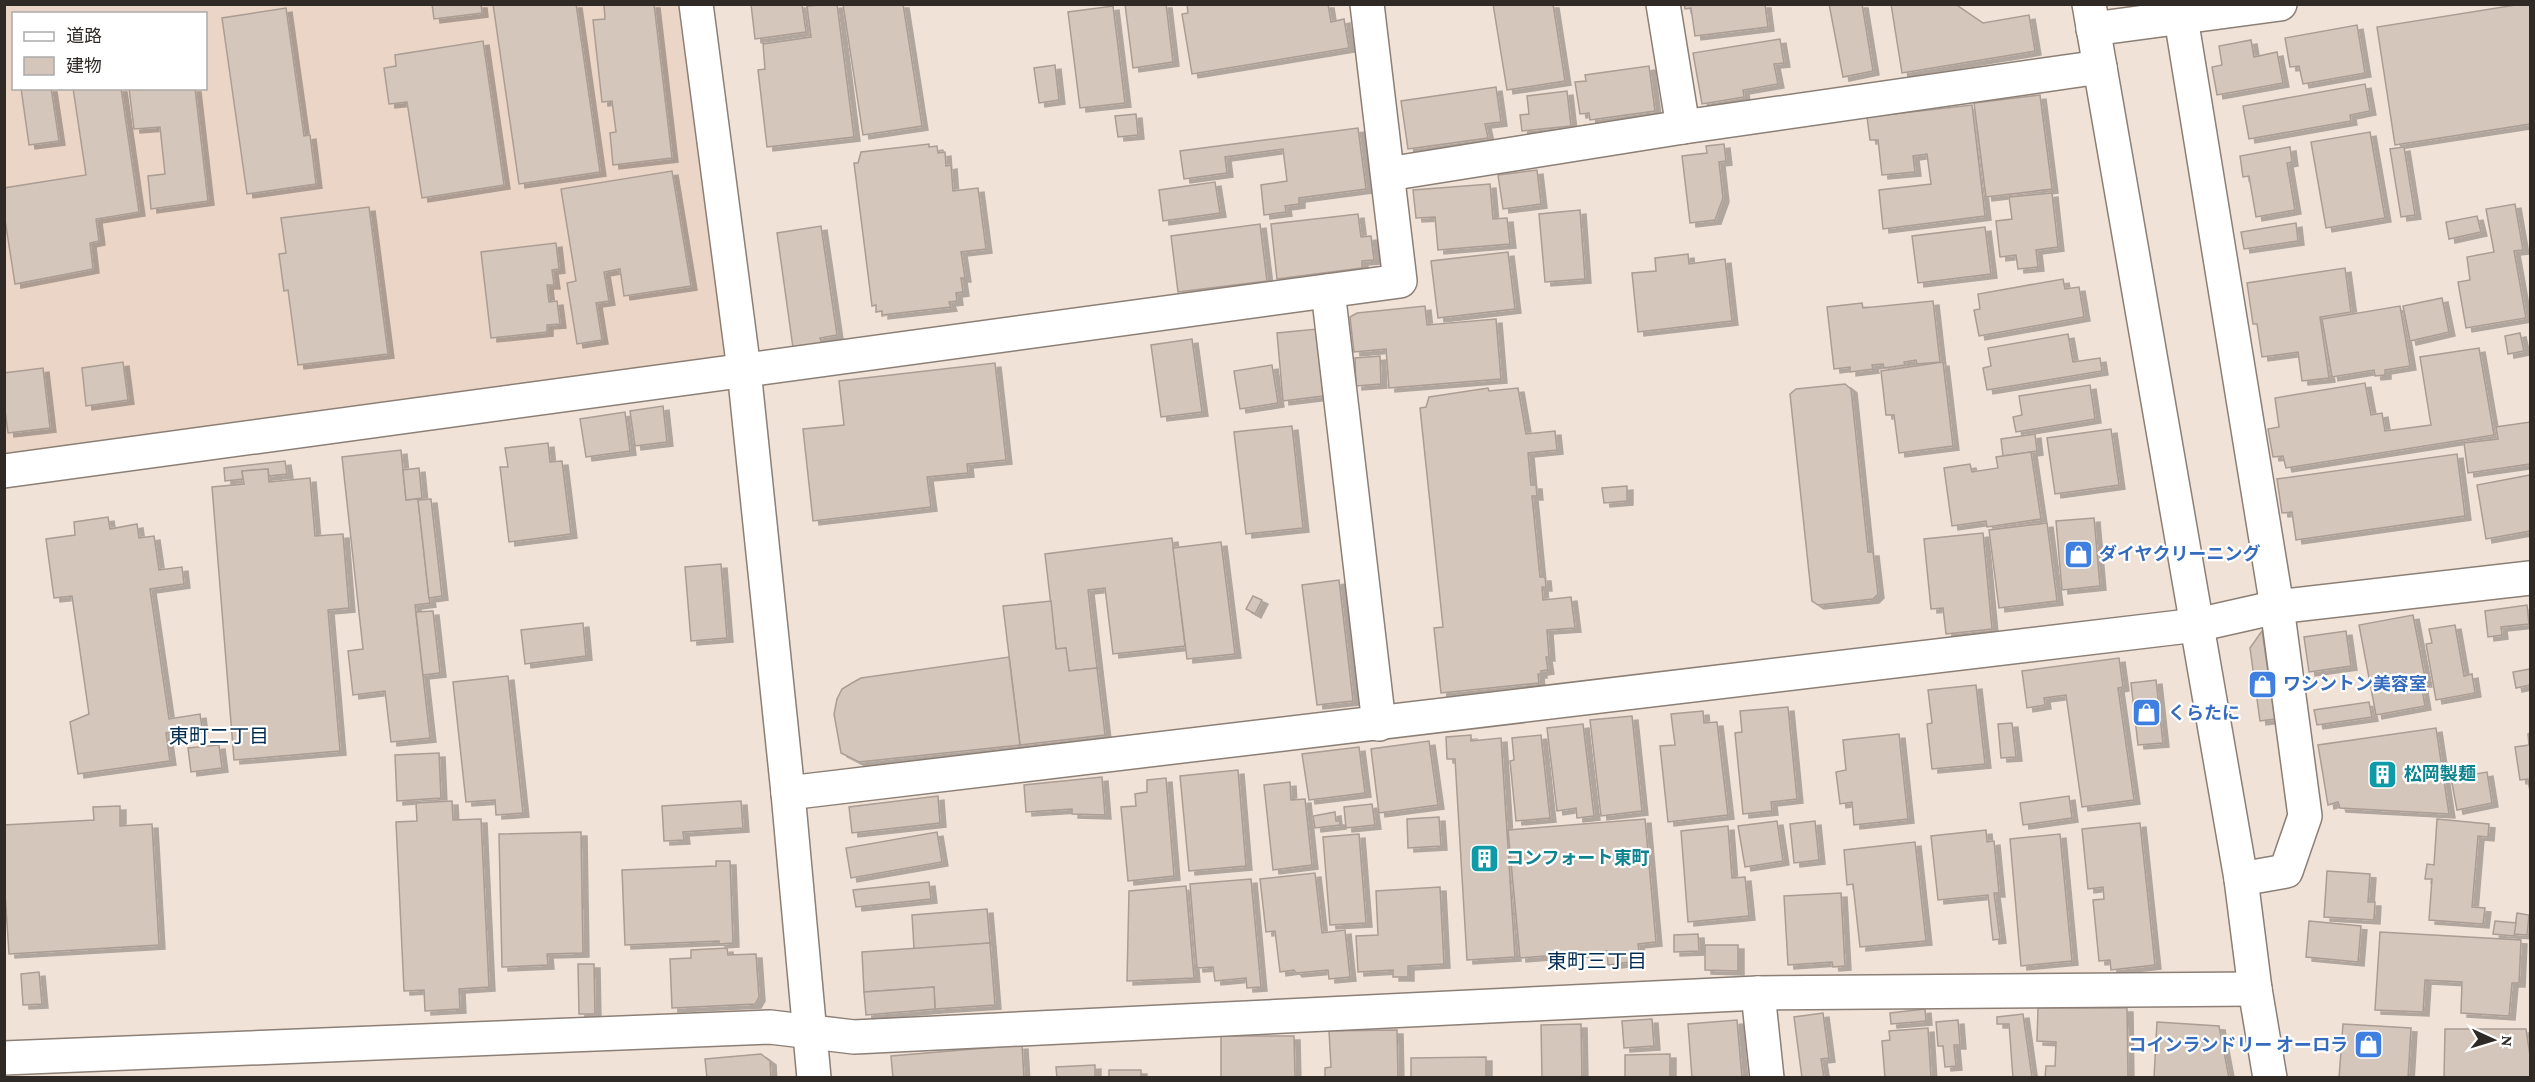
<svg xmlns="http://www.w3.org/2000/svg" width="2535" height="1082" font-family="'Crimson Pro','Noto Sans JP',serif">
	<defs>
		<filter id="shadow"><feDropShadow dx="6" dy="4" stdDeviation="0" flood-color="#0004"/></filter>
	</defs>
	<rect width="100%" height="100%" fill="#f1e2d7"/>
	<path fill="#ebd5c6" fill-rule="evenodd" d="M5,5H697L748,359L5,470ZM14,14H206V88H14Z"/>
	<g fill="#d5c6bc" stroke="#ab9d93" stroke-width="1.5" filter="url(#shadow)">
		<path d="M432,4H481L482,13L434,19Z"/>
		<path d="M493,4H576L600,172L519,184Z"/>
		<path d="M604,4H654L672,158L613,165L610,133L616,132L612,101L602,102L593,20L605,19Z"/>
		<path d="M751,4H802L806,32L755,39Z"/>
		<path d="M837,4L854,137L767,147L758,70L765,69L763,44L811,37L807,6Z"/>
		<path d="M843,4H903L922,126L863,135Z"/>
		<path d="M1125,4H1166L1173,62L1133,68Z"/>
		<path d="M1187,4H1328L1331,22L1344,19L1349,48L1192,74L1182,14L1188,13Z"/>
		<path d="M1493,4H1553L1565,81L1507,90Z"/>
		<path d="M1684,4H1765L1768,27L1695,36L1691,8L1685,9Z"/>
		<path d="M1829,4H1862L1873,71L1843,77Z"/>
		<path d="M1891,4H1955L1983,23L2029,15L2035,51L1902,73Z"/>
		<path d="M2522,4H2530V124L2395,145L2377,27Z"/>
		<path d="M1113,6L1125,103L1080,108L1068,12Z"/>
		<path d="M286,8L304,136L310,135L316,184L247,194L222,18Z"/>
		<path d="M2357,25L2365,73L2303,84L2299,66L2290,67L2285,38Z"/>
		<path d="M1780,39L1784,63L1774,64L1778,84L1743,90L1744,97L1702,104L1693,53Z"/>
		<path d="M2251,40L2254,57L2277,52L2283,83L2217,95L2212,67L2222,65L2219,46Z"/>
		<path d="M483,41L504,185L422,198L407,102L389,104L384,68L396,66L395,55Z"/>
		<path d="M1055,65L1059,100L1039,103L1034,68Z"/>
		<path d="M1649,66L1655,111L1590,120L1589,113L1580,114L1575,82L1586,81L1585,75Z"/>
		<path d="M2365,84L2370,111L2350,115L2351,121L2249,139L2243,106Z"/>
		<path d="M1496,87L1501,122L1485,124L1488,138L1408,149L1401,101Z"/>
		<path d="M21,88H51L59,141L29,145Z"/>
		<path d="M73,88H121L139,212L96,219L99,241L90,243L93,269L15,284L4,213V188L86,175Z"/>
		<path d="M129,88H195L208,201L151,209L148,176L165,174L160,127L134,129Z"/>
		<path d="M1567,91L1571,126L1522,131L1520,115L1529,114L1527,96Z"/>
		<path d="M2040,95L2052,189L1986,197L1974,103Z"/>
		<path d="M1972,105L1985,216L1883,229L1879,190L1931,184L1927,154L1913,156L1915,172L1882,175L1878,140H1870L1867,117Z"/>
		<path d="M1136,114L1138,135L1118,137L1115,116Z"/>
		<path d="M1358,128L1366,189L1299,198V204L1285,206L1286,212L1264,215L1261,185L1287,181L1283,149L1225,157L1227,173L1184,179L1180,151Z"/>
		<path d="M2370,132L2385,218L2326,228L2311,142Z"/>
		<path d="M929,144V147L937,146L938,153L945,152L946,166L951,165L953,191L978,188L986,249L961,252L965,278H961L963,292L956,293L957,301L949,302L951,307L882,315V311L876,312V305L872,306L854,163H858L861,152Z"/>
		<path d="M1724,144L1726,161L1719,162L1723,198L1715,220L1690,223L1682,156L1707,153L1706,146Z"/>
		<path d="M2290,147L2292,162L2287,163L2295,210L2256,217L2249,176L2243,177L2240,156Z"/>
		<path d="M2404,147L2415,215L2401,217L2390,149Z"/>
		<path d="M1537,170L1541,204L1503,209L1498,175Z"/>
		<path d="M672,171L691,286L624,296L620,269L604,272L609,301L596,303L602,340L577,344L567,283L576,281L561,189Z"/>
		<path d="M1215,182L1220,213L1163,221L1159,190Z"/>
		<path d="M1490,184L1493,219L1507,218L1510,244L1438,250L1435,217L1416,218L1413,190Z"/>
		<path d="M2052,193L2058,247L2036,250L2038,267L2018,269L2016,255L2000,257L1996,221L2012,219L2009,197Z"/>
		<path d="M2515,204L2523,250L2514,251L2526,318L2466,328L2458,282L2470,280L2467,257L2494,252L2486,209Z"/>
		<path d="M369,207L388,354L298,365L288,290L284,291L279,254L286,253L281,218Z"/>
		<path d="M1580,210L1585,279L1545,282L1539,214Z"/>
		<path d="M1358,214L1361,237L1371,236L1374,260L1362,261V268L1277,279L1271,224Z"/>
		<path d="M2477,216L2481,232L2449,239L2446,222Z"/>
		<path d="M2296,223L2298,241L2244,249L2241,232Z"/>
		<path d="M1260,224L1267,281L1178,292L1171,236Z"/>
		<path d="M821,226L837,335L820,338L822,344L793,348L777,233Z"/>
		<path d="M1985,227L1991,274L1918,283L1912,236Z"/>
		<path d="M556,243L559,269L552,270L554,285H547L549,302L557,301L560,324L547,325V332L491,338L481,252Z"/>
		<path d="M1508,252L1515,309L1438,318L1431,261Z"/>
		<path d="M1688,254L1689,264L1725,259L1732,321L1638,332L1632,273L1656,271L1655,258Z"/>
		<path d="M2345,268L2351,312L2320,317L2329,378L2302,381L2298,352L2262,357L2257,324H2253L2247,283Z"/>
		<path d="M2063,279L2065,289L2079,287L2084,317L1979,336L1974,310L1980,309L1978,294Z"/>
		<path d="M2442,298L2449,332L2410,341L2403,306Z"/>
		<path d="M1933,301L1940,362L1917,364L1916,360L1904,362L1905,365L1884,368L1883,364L1872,365L1873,369L1850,372V367L1834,369L1827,307L1862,303L1863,308Z"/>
		<path d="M1425,306L1427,325L1496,319L1501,379L1389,388L1386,349L1354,352L1350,317L1357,313Z"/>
		<path d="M2400,306L2410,366L2385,370V375L2375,376L2374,370L2332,377L2322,319Z"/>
		<path d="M1317,329L1323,396L1283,401L1277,333Z"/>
		<path d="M2520,333L2524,351L2508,354L2505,336Z"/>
		<path d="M2068,334L2073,362L2100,358L2102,371L1987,390L1983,368L1991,366L1988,348Z"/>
		<path d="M1192,339L1202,412L1161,417L1151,345Z"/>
		<path d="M2479,348L2494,435L2286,468L2283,456L2273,457L2268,429L2279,427L2275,398L2365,383L2371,415L2382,413L2385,431L2431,425L2420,357Z"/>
		<path d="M1380,356L1381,384L1356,386L1355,358Z"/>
		<path d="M123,362L128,400L86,406L82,368Z"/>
		<path d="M1943,362L1953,446L1899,453L1894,415H1886L1881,371Z"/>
		<path d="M995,363L1006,460L967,464L968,473L927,477L931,507L813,521L803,429L844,425L839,381Z"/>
		<path d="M1272,365L1278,403L1240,409L1234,371Z"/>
		<path d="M43,368L50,428L8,433L4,403V373Z"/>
		<path d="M1845,384L1851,389L1868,552H1873L1878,594L1873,599L1818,605L1812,601L1790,394L1796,389Z"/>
		<path d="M2090,385L2095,419L2016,432L2013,417L2022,415L2019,396Z"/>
		<path d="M1488,388L1489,391L1518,388L1526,434L1555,431L1557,450L1528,453L1531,485H1536L1537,496H1532L1540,577H1545L1546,587H1542L1543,600L1571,597L1575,628L1547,630L1549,657H1546L1548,670L1541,671V674H1538L1539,683L1441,693L1434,628L1443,627L1420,408L1426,407L1429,397Z"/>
		<path d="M663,406L667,442L635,446L630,411Z"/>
		<path d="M625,412L630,451L586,457L580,419Z"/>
		<path d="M2530,422V464L2468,473L2464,443L2498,439L2496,427Z"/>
		<path d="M1292,426L1303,528L1246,534L1234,432Z"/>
		<path d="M2111,429L2119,485L2055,494L2047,438Z"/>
		<path d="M2035,434L2037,451L2003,456L2001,439Z"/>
		<path d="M548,443L550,462L562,461L571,534L509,542L500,467H508L505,448Z"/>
		<path d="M401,450L406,500L418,499L429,598L430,603L415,605L430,738L391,742L385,691L353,695L348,651L363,649L342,457Z"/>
		<path d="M2031,452L2041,519L1987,527L1986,521L1952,526L1944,468L1970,464L1972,472L1998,468L1996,457Z"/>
		<path d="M2457,454L2465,516L2296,540L2292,512L2282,513L2277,479Z"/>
		<path d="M285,461L287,474L269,476L268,469L242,471L243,479L225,481L224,468Z"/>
		<path d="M419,468L422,498L406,500L403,470Z"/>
		<path d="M268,469L269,482L310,478L315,536L343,534L349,608L328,610L340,751L234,760L212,487L244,484L242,471Z"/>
		<path d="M2530,475V531L2486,539L2477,485Z"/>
		<path d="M1627,486V501L1604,503L1602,488Z"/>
		<path d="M431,499L442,596L429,598L418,500Z"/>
		<path d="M108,517L110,529L137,524L139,538L154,536L159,570L182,567L184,584L150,589L169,719L200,714L202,728L166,733L170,761L78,774L70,722L89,714L72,596L54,598L46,539L75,535L74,522Z"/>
		<path d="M2094,518L2100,586L2062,590L2056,521Z"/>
		<path d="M2047,523L2057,601L1999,608L1989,530Z"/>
		<path d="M1983,533L1992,629L1946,634L1943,608L1931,609L1924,539Z"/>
		<path d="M1172,538L1185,646L1113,654L1105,588L1088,590L1097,668L1069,671L1066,648L1056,649L1045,554Z"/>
		<path d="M1221,542L1235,654L1187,659L1173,548Z"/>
		<path d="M721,564L727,638L691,641L685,567Z"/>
		<path d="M1339,580L1353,701L1317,705L1302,585Z"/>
		<path d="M1253,596L1262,600L1255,614L1246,609Z"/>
		<path d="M1051,601L1056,649L1066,648L1069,671L1097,668L1105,735L1020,745L1003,606Z"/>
		<path d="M2527,605L2529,624L2501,627L2502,635L2488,637L2485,611Z"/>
		<path d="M433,611L440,673L423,675L416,612Z"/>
		<path d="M2413,615L2426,683H2421L2425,706L2376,715L2359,625Z"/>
		<path d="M583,623L586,656L525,664L521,630Z"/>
		<path d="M2455,625L2464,676L2472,674L2475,693L2436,700L2426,644L2432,643L2429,629Z"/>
		<path d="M2262,631L2275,719L2260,721L2250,648Z"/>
		<path d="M2346,631L2351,666L2309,672L2304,637Z"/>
		<path d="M1009,657L1020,745L859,762L841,753L834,714L837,699L842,689L852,683L861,678Z"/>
		<path d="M2119,658L2123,687L2118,688L2134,800L2082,807L2066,695L2044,698L2045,705L2027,708L2022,671Z"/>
		<path d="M2530,669V685L2516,688L2513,672Z"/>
		<path d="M508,676L523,813L496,815L495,800L466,802L453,682Z"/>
		<path d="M2156,680L2163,743L2138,745L2131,683Z"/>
		<path d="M1976,685L1985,764L1932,769L1927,724L1932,723L1928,690Z"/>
		<path d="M2369,702L2372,717L2317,725L2314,710Z"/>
		<path d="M1788,707L1797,799L1771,802L1772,811L1743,814L1735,733L1742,732L1740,711Z"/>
		<path d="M1703,711L1704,723L1717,722L1728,815L1668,822L1660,746L1675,745L1671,714Z"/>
		<path d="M1632,716L1642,811L1601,816L1590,720Z"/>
		<path d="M2012,723L2016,757L2001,758L1998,724Z"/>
		<path d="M1583,724L1594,816L1577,818L1576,808L1557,811L1547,728Z"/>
		<path d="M2436,728L2449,814L2340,808L2338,802L2328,805L2318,745Z"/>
		<path d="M2530,733V792L2528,779L2520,780L2515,747L2529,745L2528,734Z"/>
		<path d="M1899,734L1908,819L1854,825L1852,802L1840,804L1836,772L1846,770L1843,740Z"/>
		<path d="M1471,735V741L1501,738L1515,957L1467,960L1455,759H1447L1446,737Z"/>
		<path d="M1541,735L1550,818L1516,821L1510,761L1514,760L1512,738Z"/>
		<path d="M1429,741L1438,805L1379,813L1371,749Z"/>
		<path d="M219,745L222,768L191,772L188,748Z"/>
		<path d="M1359,747L1365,793L1309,800L1302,754Z"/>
		<path d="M439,753L441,798L397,801L395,755Z"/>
		<path d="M1238,770L1246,866L1189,871L1180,776Z"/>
		<path d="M2487,772L2492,803L2457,810L2451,778Z"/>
		<path d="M1102,777L1105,815L1072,814V809L1026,812L1024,785Z"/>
		<path d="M1166,778L1174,876L1128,881L1121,807L1136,806L1135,794L1147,792V780Z"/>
		<path d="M1290,782L1291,800L1305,799L1312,865L1273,870L1264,785Z"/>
		<path d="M938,796L940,823L852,833L849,807Z"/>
		<path d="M2069,796L2072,818L2023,825L2020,803Z"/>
		<path d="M452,801L453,820L481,819L489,987L459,989L460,1009L425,1011L424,990L404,991L396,822L417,821L416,803Z"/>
		<path d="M741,801L743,828L683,832L684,840L664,841L662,806Z"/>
		<path d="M1372,804L1375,825L1346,828L1344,807Z"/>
		<path d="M120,806V826L152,824L159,945L9,954L4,878V825L94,820L93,807Z"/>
		<path d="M1335,812L1336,821H1340V825L1315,828L1313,816Z"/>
		<path d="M1439,817L1441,846L1408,848L1407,819Z"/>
		<path d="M1645,819L1656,942L1638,944L1639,952H1629L1630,962L1608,965L1607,951L1520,958L1508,830Z"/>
		<path d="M2437,819L2489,824L2488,837L2478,836L2472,907L2485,908L2483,924L2429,920L2432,879H2425L2427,864L2434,865Z"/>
		<path d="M1777,821L1783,861L1745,867L1738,826Z"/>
		<path d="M1815,821L1819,860L1794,863L1790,824Z"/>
		<path d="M2140,823L2155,965L2111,970L2110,960L2099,961L2093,900L2104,899L2103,887L2088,889L2082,829Z"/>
		<path d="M1728,826L1732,878L1745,877L1749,916L1688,922L1681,831Z"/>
		<path d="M1986,830L1987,842L1994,841L1999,893H1994L2000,939L1993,940L1988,895L1938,900L1931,836Z"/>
		<path d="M581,832L583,953L547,954L548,965L502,967L499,834Z"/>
		<path d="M937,832L942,862L851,878L846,848Z"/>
		<path d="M1359,834L1366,923L1330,925L1323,837Z"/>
		<path d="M2060,834L2072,961L2021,966L2010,839Z"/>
		<path d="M1915,842L1926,941L1860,947L1853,884L1847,885L1844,850Z"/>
		<path d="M716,861H730L733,943L719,944V941L625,945L622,870L716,866Z"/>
		<path d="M2327,871L2370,874L2368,902H2375L2374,920L2324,917Z"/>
		<path d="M1315,873L1322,933L1345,930L1350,977L1329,979L1328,970L1296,973L1294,970L1280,972L1275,931L1266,932L1260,879Z"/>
		<path d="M1251,879L1261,987L1247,988L1246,978L1215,981L1213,967L1197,968L1190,884Z"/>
		<path d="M929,882L931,899L856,907L853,890Z"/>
		<path d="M1186,886L1194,978L1127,981L1129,891Z"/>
		<path d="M1440,887L1444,964L1408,966V977H1393V970L1358,972L1356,936L1378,935L1376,891Z"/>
		<path d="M1841,893L1845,966L1833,967L1832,962L1788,965L1784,896Z"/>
		<path d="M987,909L990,943L914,949L912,915Z"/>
		<path d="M2517,913L2529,915L2527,935L2514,934Z"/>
		<path d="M2309,921L2361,926L2358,962L2306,957Z"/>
		<path d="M2495,921L2516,923L2514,936L2493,934Z"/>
		<path d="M2380,932L2521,940L2519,983H2512L2509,1016L2461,1013L2462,982L2425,980L2423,1012L2375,1010Z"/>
		<path d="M1698,934L1699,951L1674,952V935Z"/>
		<path d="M990,943L995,1005L935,1009L934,987L864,992L862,952Z"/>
		<path d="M1705,945H1738V971L1705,970Z"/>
		<path d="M727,948L728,955L756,954L759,997L755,1004L672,1008L670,959L691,958V950Z"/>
		<path d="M578,964H594L595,1014H579Z"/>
		<path d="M39,972L42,1004L23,1005L21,974Z"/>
		<path d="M934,987L935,1009L866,1015L864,992Z"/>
		<path d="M2038,1008H2127L2128,1078H2045L2046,1066H2055L2056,1042L2037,1041Z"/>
		<path d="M1925,1009L1926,1021L1891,1024L1890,1013Z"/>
		<path d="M1823,1013L1829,1058L1821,1059L1824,1078H1802L1794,1017Z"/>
		<path d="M2023,1014L2032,1078H2013L2009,1024H1997V1017Z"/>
		<path d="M1652,1019L1654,1046L1624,1048L1622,1021Z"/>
		<path d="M1737,1020L1742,1078H1692L1688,1024Z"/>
		<path d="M1958,1020L1960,1045H1954L1956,1066L1945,1067L1943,1046H1938L1936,1022Z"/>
		<path d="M2157,1022L2219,1026L2229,1078H2154Z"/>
		<path d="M1581,1024L1582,1078H1542L1541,1025Z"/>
		<path d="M2343,1024L2411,1028L2408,1078H2339Z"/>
		<path d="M1928,1028L1931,1077L1885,1078L1882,1041L1890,1040L1889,1031Z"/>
		<path d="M2445,1029H2526L2530,1056V1078H2444Z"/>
		<path d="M1397,1030L1398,1078H1325V1068L1331,1067L1329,1031Z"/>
		<path d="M1221,1036H1294L1295,1078H1221Z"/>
		<path d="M1022,1045L1024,1078H893L891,1056Z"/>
		<path d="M761,1054L770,1061L771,1078H707L705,1059Z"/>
		<path d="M1670,1054V1078H1625V1055Z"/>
		<path d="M1486,1057V1078H1411V1058Z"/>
		<path d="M1095,1065V1078H1057L1056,1067Z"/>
		<rect x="1109" y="1070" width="32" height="8"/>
	</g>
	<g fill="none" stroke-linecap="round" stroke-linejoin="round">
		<defs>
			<g id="minor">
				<path d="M696,4L744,370L788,793L814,1078"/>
				<path d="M1663,4L1683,127"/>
				<path d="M2089,4L2241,879L2255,989L2270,1078"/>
				<path d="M2181,18L2277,607L2305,816L2286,871L2241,879"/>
				<path d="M2093,29L2280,4"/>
				<path d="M1388,174L1683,127L2100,67"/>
				<path d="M1328,291L1379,724"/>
				<path d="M4,471L1400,281L1367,4"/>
				<path d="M788,793L2197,625L2277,607L2530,578"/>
				<path d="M1758,993L1767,1078"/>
				<path d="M4,1058L770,1027L854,1037L1758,993L2255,989"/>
			</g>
		</defs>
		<use href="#minor" stroke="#8c7f75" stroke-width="36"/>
		<use href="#minor" stroke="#fff" stroke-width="33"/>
	</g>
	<defs>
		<symbol id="shop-square" viewBox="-11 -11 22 22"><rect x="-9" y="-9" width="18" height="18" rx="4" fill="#3f7fe0" stroke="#fff"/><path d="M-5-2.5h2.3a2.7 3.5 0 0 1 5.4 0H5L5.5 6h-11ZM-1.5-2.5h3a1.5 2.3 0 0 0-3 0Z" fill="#fff"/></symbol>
		<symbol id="building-square" viewBox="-11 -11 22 22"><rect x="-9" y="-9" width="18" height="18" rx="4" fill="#0f9aa8" stroke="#fff"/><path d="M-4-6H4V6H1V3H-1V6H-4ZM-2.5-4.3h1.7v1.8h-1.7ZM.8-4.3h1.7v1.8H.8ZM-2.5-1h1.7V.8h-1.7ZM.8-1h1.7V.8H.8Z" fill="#fff"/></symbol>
	</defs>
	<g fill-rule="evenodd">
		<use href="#shop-square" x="2062" y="538" width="33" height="33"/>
		<use href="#shop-square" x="2246" y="668" width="33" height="33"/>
		<use href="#shop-square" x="2130" y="696" width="33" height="33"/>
		<use href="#building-square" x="2366" y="758" width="33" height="33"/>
		<use href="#building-square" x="1468" y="842" width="33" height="33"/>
		<use href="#shop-square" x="2352" y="1028" width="33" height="33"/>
	</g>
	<g text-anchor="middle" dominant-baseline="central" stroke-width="4.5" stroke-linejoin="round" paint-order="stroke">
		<g font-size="18" font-weight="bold" fill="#366cbe" stroke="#fff" text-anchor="start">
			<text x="2099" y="554">ダイヤクリーニング</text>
			<text x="2283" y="684">ワシントン美容室</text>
			<text x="2168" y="713">くらたに</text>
			<text x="2348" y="1045" text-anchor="end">コインランドリー オーロラ</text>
		</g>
		<g font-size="18" font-weight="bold" fill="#0d838f" stroke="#fff" text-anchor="start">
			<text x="2404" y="774">松岡製麺</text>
			<text x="1506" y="858">コンフォート東町</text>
		</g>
		<g font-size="20" fill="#002b4f" stroke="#fff">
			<text x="219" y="736">東町二丁目</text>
			<text x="1597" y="961">東町三丁目</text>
		</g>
	</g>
	<rect width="2535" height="1082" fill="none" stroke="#2f2a26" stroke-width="12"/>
	<rect x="12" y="12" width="195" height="78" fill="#ffffff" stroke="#acaaa8" stroke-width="1.5"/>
	<rect x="24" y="32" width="30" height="9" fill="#ffffff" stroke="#acaaa8" stroke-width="1.5"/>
	<text x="66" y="42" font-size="18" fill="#2f2a26">道路</text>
	<rect x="24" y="57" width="30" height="18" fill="#d5c6bc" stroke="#acaaa8" stroke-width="1.5"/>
	<text x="66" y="72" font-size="18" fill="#2f2a26">建物</text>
	<g transform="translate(2493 1040) rotate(94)" stroke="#ffffff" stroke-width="4.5" paint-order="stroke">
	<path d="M0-4.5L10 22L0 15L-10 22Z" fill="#2f2a26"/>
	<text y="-9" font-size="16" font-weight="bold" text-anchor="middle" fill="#2f2a26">N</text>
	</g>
</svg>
